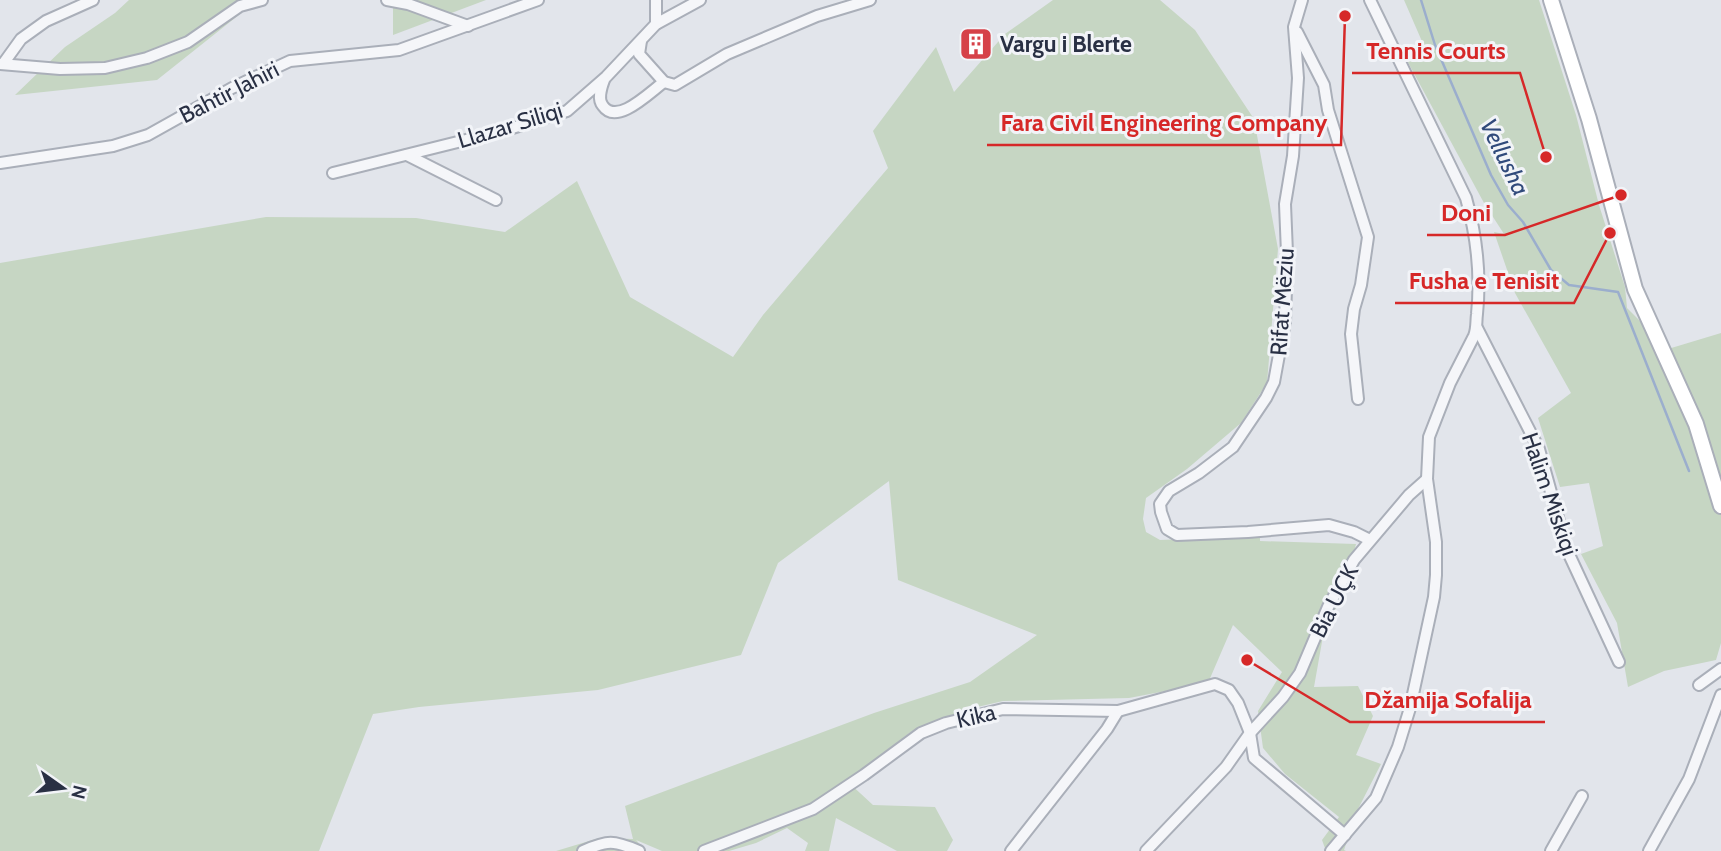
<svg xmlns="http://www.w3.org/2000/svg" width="1721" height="851" font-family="Cabin,sans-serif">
	<rect width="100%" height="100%" fill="#e2e5eb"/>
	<g fill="#c6d6c3">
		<path d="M129,0H237L245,10L157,80L15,95L65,47L115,13Z"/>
		<path d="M393,0H486L393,35Z"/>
		<path d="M1053,0H1160L1195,30L1254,119L1278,249L1267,383L1241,423L1187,469L1146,498L1143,519L1146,532L1160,540L1260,536V541L1356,544L1343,593L1323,636L1314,687L1358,686L1373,716L1356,755L1381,764L1358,809L1344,850L1346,851H1326L1322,840L1339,817L1285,774L1263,748L1258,711L1282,672L1233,625L1208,683L1129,698L1003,701L969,709L921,733L912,731L847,781L873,805L935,807L953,840L947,851H897L836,818L829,851H805L808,843L787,828L756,843L729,851H662L636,840L646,851H556L599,838L633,839L625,806L874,713L970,682L1037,635L898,580L889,481L778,563L741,655L598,690L419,707L373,714L319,851H0V263L266,217L416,218L505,232L577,181L630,297L733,357L763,315L888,168L873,131L936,47L954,92L1005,34Z"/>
		<path d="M1404,0H1539L1576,115L1599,205L1625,287L1627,308L1668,349L1721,333V643L1716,660L1664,671L1628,687L1617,623L1581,554L1603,546L1589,483L1560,487L1538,418L1571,393L1515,293L1494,232L1504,234L1484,203L1404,55L1424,46Z"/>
	</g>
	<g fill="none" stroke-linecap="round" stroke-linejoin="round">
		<path stroke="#9baecd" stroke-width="2.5" d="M1421,0L1435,45L1491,175L1508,205L1523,222L1551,270L1569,285L1618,292L1689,471"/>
		<defs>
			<g id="street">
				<path d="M387,0L408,4L468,26"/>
				<path d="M1302,0L1294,27L1298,78L1293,156L1285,204L1287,253L1285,322L1274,382L1266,398L1233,447L1199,473L1169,491L1160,504L1161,512L1167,529L1177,535L1248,532L1329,525L1354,532L1370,540"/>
				<path d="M656,24V0"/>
				<path d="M1297,32L1324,85L1328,110L1368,237L1361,285L1354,309L1351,334L1358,399"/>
				<path d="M641,41L639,54L664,82L675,85L727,54L817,16L870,0"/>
				<path d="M0,64L60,69L105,68L147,58L188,42L240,6L262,0"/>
				<path d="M3,64L21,39L46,21L93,0"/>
				<path d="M604,80C601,88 597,99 603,106C617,126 650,92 664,82"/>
				<path d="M407,155L496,200"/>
				<path d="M0,163L113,146L148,135L232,88L290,61L399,50L538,0"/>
				<path d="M333,173L506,130L567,111L606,77L656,24L700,0"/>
				<path d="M1477,328L1539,449L1567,550L1619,662"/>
				<path d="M1699,685L1721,669"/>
				<path d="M583,851C608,840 613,840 639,851"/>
				<path d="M704,851L813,809L864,775L921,733L946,723L1003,709L1118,711L1215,684L1229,690L1238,703L1250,733L1254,758L1345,835"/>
				<path d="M1011,851L1107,729L1118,711"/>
				<path d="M1146,851L1226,767L1250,733L1283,697L1300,673L1328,607L1354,560L1409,495L1427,479"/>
				<path d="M1331,851L1376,798L1398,747L1410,708L1434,597L1436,575V542L1427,479L1429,437L1450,383L1474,336C1477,329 1476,322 1477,314C1481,275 1477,237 1466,198L1370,0"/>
				<path d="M1551,851L1582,796"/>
				<path d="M1649,851L1689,779L1721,695"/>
			</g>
			<path id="secondary" d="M1551,0L1589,119L1635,289L1696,424L1721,506"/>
		</defs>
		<use href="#street" stroke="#aaafb9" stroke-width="14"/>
		<use href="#secondary" stroke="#aaafb9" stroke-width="18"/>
		<use href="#street" stroke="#f5f6f9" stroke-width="10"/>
		<use href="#secondary" stroke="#fff" stroke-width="14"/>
	</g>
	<defs>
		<symbol id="building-square" viewBox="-11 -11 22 22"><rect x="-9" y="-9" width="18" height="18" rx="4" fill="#d64148" stroke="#f2f4f8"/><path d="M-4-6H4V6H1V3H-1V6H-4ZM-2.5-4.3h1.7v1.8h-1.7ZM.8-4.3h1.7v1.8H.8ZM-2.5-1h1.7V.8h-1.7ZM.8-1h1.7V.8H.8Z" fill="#fff"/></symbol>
	</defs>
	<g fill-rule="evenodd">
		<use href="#building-square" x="957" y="25" width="38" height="38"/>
	</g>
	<g text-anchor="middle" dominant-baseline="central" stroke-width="6" stroke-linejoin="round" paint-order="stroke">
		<g font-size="23" font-weight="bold" fill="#293044" stroke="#f2f4f8" text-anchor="start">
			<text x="1000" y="44">Vargu i Blerte</text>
		</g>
		<g font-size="23" fill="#293044" stroke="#f2f4f8">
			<text transform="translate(229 92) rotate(-27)">Bahtir Jahiri</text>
			<text transform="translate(510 125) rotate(-17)">Llazar Siliqi</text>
			<text transform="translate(1282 302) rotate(-86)">Rifat Mëziu</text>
			<text transform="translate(1550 494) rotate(71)">Halim Miskiqi</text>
			<text transform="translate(1334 601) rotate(-63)">Bia UÇK</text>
			<text transform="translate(976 716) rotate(-13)">Kika</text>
		</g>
		<g font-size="24" font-style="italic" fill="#304a7b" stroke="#f2f4f8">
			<text transform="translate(1505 157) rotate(64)">Vellusha</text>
		</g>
	</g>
	<path fill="none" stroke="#d62828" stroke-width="2.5" d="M1546 157L1520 73H1352M1345 16L1341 145H987M1621 195L1505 235H1427M1610 233L1574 303H1395M1247 660L1350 722H1545"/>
	<g fill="#d62828" stroke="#f2f4f8" stroke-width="2.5">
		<circle cx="1546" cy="157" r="7"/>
		<circle cx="1345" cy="16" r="7"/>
		<circle cx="1621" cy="195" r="7"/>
		<circle cx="1610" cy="233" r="7"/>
		<circle cx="1247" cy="660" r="7"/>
	</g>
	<g font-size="24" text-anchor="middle" font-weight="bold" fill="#d62828" stroke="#f2f4f8" stroke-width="6" stroke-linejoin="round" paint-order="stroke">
		<text x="1436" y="59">Tennis Courts</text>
		<text x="1164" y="131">Fara Civil Engineering Company</text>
		<text x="1466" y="221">Doni</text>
		<text x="1484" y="289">Fusha e Tenisit</text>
		<text x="1448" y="708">Džamija Sofalija</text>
	</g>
	<g transform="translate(63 788) rotate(104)" stroke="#f2f4f8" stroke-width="5" paint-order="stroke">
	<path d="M0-5L12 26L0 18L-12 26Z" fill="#293044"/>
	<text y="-10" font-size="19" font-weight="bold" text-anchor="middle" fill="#293044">N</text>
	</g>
</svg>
